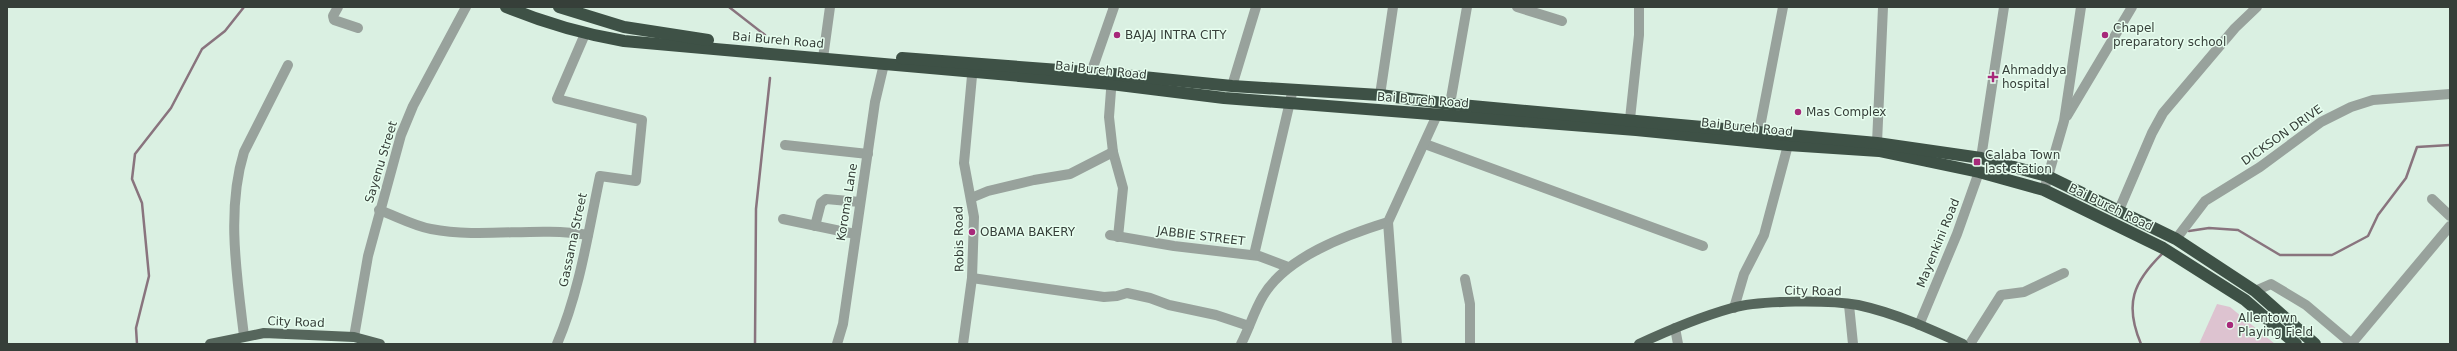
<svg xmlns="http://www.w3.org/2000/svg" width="2457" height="351" font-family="'DejaVu Sans',sans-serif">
	<rect width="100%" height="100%" fill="#daf0e2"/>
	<path fill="#ddc3d0" d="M2217,304L2230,307L2275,344H2199Z"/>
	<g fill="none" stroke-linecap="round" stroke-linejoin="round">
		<g stroke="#89747e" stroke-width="2.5">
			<path d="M729,7L765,35"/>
			<path d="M2189,231L2209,228L2238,230L2280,255H2332L2368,236L2378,215L2406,178L2417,147L2450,145"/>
			<path d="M137,344L136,328L149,276L142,203L132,179L135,154L171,108L202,49L225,31L244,7"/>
			<path d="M755,344L756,209L770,78"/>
			<path d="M2141,344C2124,304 2133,282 2163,253"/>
		</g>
		<g stroke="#98a29c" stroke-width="10">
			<path d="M338,7L333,16L334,20L358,28"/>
			<path d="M1517,7L1562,21"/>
			<path d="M823,58L830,7"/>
			<path d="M1091,73L1114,7"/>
			<path d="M1112,77L1109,117L1113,152L1123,188L1118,237"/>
			<path d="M1232,86L1256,7"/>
			<path d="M1380,95L1393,7"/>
			<path d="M1450,104L1467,7"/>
			<path d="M2067,116L2132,7"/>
			<path d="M1630,119L1639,35V7"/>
			<path d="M1759,132L1783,7"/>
			<path d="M1877,143L1883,7"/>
			<path d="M1425,144L1703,246"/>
			<path d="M785,145L868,154"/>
			<path d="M1981,158L2004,7"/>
			<path d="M2044,190L2064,121L2081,7"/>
			<path d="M971,198L988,191L1034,180L1070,174L1113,152"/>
			<path d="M2432,199L2450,216"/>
			<path d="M379,210C396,216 414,226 431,229C483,239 536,226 588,235"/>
			<path d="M2119,210L2152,133L2163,113L2235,28L2257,7"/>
			<path d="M783,219L855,234"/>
			<path d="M1388,222L1397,344"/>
			<path d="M815,226L821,203L826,199L860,202"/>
			<path d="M1110,235L1174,246L1259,256L1288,267"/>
			<path d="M2176,239L2205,201L2260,167L2321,122L2351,107L2373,100L2450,94"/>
			<path d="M1254,255L1293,89"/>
			<path d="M972,278L1104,297L1117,296L1127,293L1150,298L1169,305L1216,315L1249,326"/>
			<path d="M1465,279L1470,304V344"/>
			<path d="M2255,291L2271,284L2306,305L2352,344"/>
			<path d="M1849,305L1853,344"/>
			<path d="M1734,308L1744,274L1764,235L1788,145"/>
			<path d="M1919,325L1957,234L1979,172"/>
			<path d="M1675,328L1678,344"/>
			<path d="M244,336C237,277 226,210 244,152L288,65"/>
			<path d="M354,337L368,256L401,135L413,106L466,7"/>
			<path d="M2352,343L2450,226"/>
			<path d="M557,344C580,290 588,233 600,176L636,181L642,120L557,99L585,34"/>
			<path d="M837,344L843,324L875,102L884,64"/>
			<path d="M963,344L972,278L974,217L964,163L973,65"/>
			<path d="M1241,344C1249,329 1254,311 1263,296C1286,257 1346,235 1388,222L1437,115"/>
			<path d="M1970,344L2001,295L2024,292L2064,273"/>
		</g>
		<g stroke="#56665c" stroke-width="10">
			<path d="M210,344L264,333L354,337L380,344"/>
			<path d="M1639,344C1669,330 1700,317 1732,308C1760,300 1830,300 1858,305C1895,313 1930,329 1963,344"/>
		</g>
		<g stroke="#3e5146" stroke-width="12">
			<path d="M506,7C545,23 583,34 624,41L1111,84L1224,98L1636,130L1788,145L1879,151L1979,172L2044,190L2163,248L2245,300L2296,344"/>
			<path d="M559,7L624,27L708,40"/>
			<path d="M902,58L1113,74L1232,86L1380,95L1450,104L1877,143L1981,158L2047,176L2176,239L2255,291L2315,344"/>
		</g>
	</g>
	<g fill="#a7297a" stroke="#e7feef" stroke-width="1.5">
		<circle cx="1117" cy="35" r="4"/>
		<circle cx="2105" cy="35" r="4"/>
		<path d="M1991 71h4v4h4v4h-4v4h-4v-4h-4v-4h4z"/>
		<circle cx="1798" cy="112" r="4"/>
		<rect x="1973" y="158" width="8" height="8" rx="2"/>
		<circle cx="972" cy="232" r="4"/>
		<circle cx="2230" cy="325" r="4"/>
	</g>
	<g text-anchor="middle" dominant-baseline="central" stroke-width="3" stroke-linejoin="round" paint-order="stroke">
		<g font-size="12" fill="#363f39" stroke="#e7feef" text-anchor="start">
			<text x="2113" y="28">Chapel<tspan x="2113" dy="14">preparatory school</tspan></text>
			<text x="1125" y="35">BAJAJ INTRA CITY</text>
			<text x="2002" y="70">Ahmaddya<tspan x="2002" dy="14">hospital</tspan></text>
			<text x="1806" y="112">Mas Complex</text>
			<text x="1985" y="155">Calaba Town<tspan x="1985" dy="14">last station</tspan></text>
			<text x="980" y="232">OBAMA BAKERY</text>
			<text x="2238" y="318">Allentown<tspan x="2238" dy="14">Playing Field</tspan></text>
		</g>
		<g font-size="12" fill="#363f39" stroke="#e7feef">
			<text transform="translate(778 40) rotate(5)">Bai Bureh Road</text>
			<text transform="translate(1101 70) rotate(6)">Bai Bureh Road</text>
			<text transform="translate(1423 100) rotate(4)">Bai Bureh Road</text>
			<text transform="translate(1747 127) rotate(6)">Bai Bureh Road</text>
			<text transform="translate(2282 135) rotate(-35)">DICKSON DRIVE</text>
			<text transform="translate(381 162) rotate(-73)">Sayenu Street</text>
			<text transform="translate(847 202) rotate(-81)">Koroma Lane</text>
			<text transform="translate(2111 207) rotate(26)">Bai Bureh Road</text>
			<text transform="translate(1201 236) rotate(7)">JABBIE STREET</text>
			<text transform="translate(959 239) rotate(-91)">Robis Road</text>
			<text transform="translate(573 240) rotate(-78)">Gassama Street</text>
			<text transform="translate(1938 243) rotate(-68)">Mayenkini Road</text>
			<text transform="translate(1813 291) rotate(1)">City Road</text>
			<text transform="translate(296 322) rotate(2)">City Road</text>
		</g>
	</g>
	<rect width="2457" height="351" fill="none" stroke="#363f39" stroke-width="16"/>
</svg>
